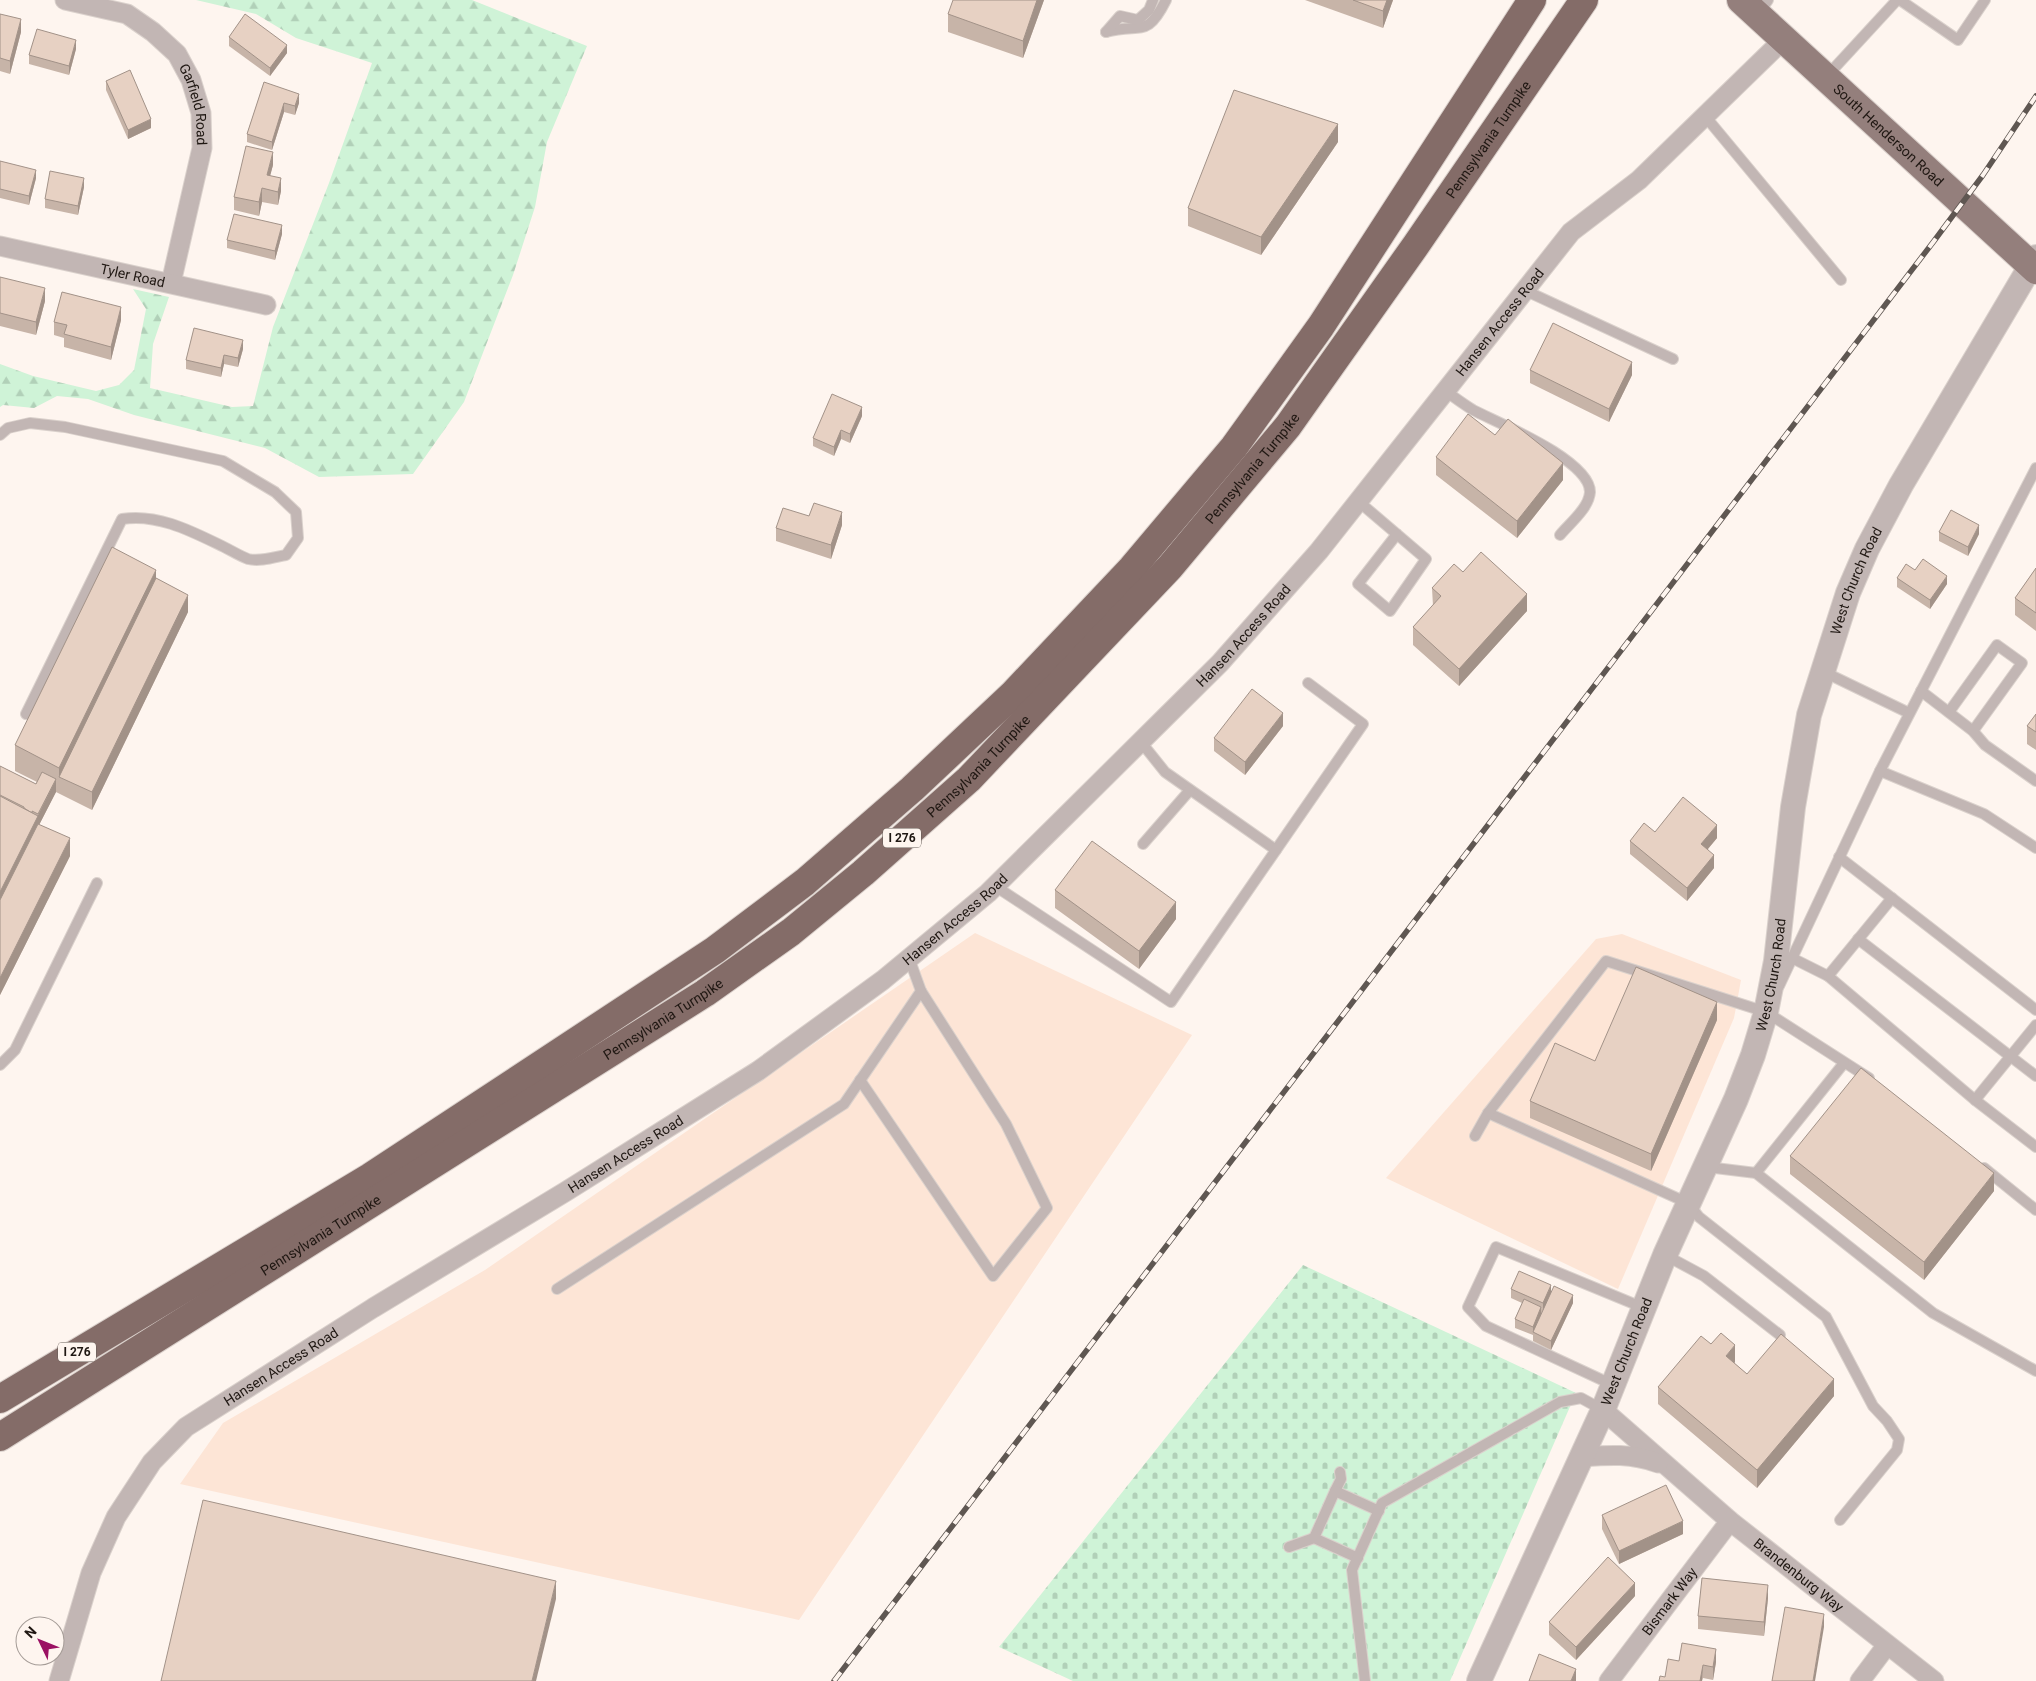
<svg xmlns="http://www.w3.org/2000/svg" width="2036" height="1681" font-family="Roboto,sans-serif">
	<defs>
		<pattern id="forest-firs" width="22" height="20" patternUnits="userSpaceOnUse" patternTransform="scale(1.25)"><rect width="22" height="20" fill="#cff3d7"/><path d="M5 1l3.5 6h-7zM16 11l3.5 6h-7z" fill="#b1d0b8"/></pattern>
		<pattern id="cemetery-stones" width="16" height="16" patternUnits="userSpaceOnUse" patternTransform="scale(1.25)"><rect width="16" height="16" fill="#cff3d7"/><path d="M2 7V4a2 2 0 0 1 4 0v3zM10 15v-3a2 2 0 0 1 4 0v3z" fill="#b1d0b8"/></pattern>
	</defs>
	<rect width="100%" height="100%" fill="#fef5ef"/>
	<g fill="#fde5d6">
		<path d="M975,933L1192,1035L799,1620L180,1484L223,1423L485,1270Z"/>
		<path d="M1622,934L1741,980L1734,1018L1618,1289L1386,1178L1596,939Z"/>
	</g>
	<path fill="url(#forest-firs)" d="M196,0H472L587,46L547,142L535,207L513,275L464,402L413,474L319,477L265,448L134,415L88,399L57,396L34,408L3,405L0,407V364L33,376L96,391L119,385L134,370L146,309L133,289L169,297L153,344L150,388L232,407L253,406L273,327L329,183L372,63L296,38L256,14Z"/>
	<path fill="url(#cemetery-stones)" d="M1303,1265L1576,1393L1450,1681H1073L999,1647Z"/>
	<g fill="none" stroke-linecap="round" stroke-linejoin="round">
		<defs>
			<g id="service">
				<path d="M1900,0L1958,40L1985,0"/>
				<path d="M1758,14L1768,0"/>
				<path d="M1106,32C1141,22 1146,40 1166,0"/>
				<path d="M1106,32L1120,16L1138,20L1149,10L1153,0"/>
				<path d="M1826,77L1897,0"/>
				<path d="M1705,116L1841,280"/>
				<path d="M1524,290L1673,359"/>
				<path d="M1444,390C1454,397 1463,404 1473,410C1498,423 1590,460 1590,492C1589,508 1570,523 1560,535"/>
				<path d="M0,435L8,428L30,423L65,427L223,461L275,492L296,512L298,538L286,555C275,557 260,562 248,559C240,556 232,551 224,547C193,532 158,513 122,519L26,714"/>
				<path d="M1358,501L1426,559L1390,611L1358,584L1397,534"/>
				<path d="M1822,671L1909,713"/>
				<path d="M1921,691L1973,731L1985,745L2036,781"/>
				<path d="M1949,712L1997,645L2022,663L1973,731"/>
				<path d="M1141,742L1165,772L1276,850"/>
				<path d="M1880,771L1984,814L2036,848"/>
				<path d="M1143,844L1190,790"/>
				<path d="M1839,857L2036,1010"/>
				<path d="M995,886L1171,1002L1363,724L1308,683"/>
				<path d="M1858,939L2036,1076"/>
				<path d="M1794,959L1828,976L1975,1100L2036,1147"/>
				<path d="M1828,976L1892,898"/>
				<path d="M1779,986L1880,771L2036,468"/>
				<path d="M0,1065L15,1050L97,883"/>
				<path d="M860,1080L993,1276L1047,1208L1006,1124L921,991"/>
				<path d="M1975,1100L2036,1025"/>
				<path d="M1488,1113L1688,1203L1699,1217L1826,1317L1873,1406L1887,1421L1899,1439L1897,1450L1840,1520"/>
				<path d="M1475,1136L1488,1113L1606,961L1766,1012L1869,1078"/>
				<path d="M1707,1167L1756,1173L1933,1313L2036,1371"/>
				<path d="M1984,1168L2036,1210"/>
				<path d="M1756,1173L1844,1063"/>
				<path d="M1665,1255L1704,1276L1780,1335"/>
				<path d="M557,1289L844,1104L921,991L909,958"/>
				<path d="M1613,1385L1486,1326L1468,1307L1496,1247L1644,1308"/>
				<path d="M1335,1491L1341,1479L1340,1472"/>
				<path d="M1289,1547L1314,1538"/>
				<path d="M1358,1558L1314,1538L1335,1491L1379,1511"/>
				<path d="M1365,1681L1352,1570L1382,1503L1560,1402L1581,1398L1603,1410"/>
			</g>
			<g id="minor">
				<path id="s1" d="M65,0L127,14L153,32L177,54L191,80L201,113L202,148L171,283"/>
				<path id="s2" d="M0,246L266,305"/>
				<path id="s3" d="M1603,1410L1730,1521L1934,1681"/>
				<path d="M1581,1457C1608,1455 1631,1453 1658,1463"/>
				<path id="s4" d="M59,1681L91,1573L116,1517L152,1462L186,1427L373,1308L565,1192L758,1071L883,980L988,893L1220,663L1319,551L1571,232L1639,180L1784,39"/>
				<path id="s5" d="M1609,1681L1730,1521"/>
				<path d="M1860,1681L1887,1645"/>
			</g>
			<g id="tertiary">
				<path id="s6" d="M1479,1681L1603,1410L1665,1255L1736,1099L1753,1055L1766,1012L1776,961L1793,807L1809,715L1848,593L1867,549L1901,485L2036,257"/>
			</g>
			<g id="primary">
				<path id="s7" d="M1741,0L2036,270"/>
			</g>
			<g id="motorway">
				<path d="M0,1399L370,1177L715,950L805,882L912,789L1012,695L1132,568L1234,447L1321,326L1532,0"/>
				<path id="s8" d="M0,1437L705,993L791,932L863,873L969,779L1170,567L1288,426L1416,245L1584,0"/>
			</g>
		</defs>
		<use href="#service" stroke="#dad1cc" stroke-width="12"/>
		<use href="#minor" stroke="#dad1cc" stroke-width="21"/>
		<use href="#tertiary" stroke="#dad1cc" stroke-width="26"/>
		<use href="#primary" stroke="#dad1cc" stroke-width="30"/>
		<use href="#motorway" stroke="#dad1cc" stroke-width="30"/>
		<use href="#service" stroke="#c2b6b4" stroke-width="10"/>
		<use href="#minor" stroke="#c2b6b4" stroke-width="19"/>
		<use href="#tertiary" stroke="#c2b6b4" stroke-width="24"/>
		<use href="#primary" stroke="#947f7c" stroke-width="28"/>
		<use href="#motorway" stroke="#846c68" stroke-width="28"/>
		<defs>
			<path id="rail" d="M834,1681L1934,241L1983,175L2036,96"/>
		</defs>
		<use href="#rail" stroke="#5f5752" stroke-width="5.5"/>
		<use href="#rail" stroke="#fef5ef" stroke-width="4" stroke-dasharray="11" stroke-linecap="butt"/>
	</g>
	<g fill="#c7b4a8">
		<path d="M1044,0L1023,58L948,32V14Z"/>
		<path d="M1305,0H1393L1383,28Z"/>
		<path d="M0,14L21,32L10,74L0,71Z"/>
		<path d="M229,37L287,53L270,76L229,46Z"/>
		<path d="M76,49L69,75L29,64V55Z"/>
		<path d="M106,81L151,128L128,139L106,90Z"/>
		<path d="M264,82L299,103L295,115L284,112L272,150L247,142V134Z"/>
		<path d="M1338,142L1261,255L1188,226V208Z"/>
		<path d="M0,161L36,178L29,205L0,198Z"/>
		<path d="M273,165L270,175L281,191L278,205L262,202L259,216L234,210V197Z"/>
		<path d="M84,187L78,215L45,208V199Z"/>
		<path d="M282,234L275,260L227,248V240Z"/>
		<path d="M0,277L45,301L36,335L0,326Z"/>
		<path d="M121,320L111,360L64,347V338L54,335V322Z"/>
		<path d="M243,349L238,367L224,364L221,377L186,369V360Z"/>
		<path d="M1530,370L1632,375L1609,422L1530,383Z"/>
		<path d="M862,416L850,443L841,439L834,456L813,446V438Z"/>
		<path d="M1495,435L1563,480L1517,538L1436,475V457Z"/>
		<path d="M809,516L842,525L831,559L776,541V528Z"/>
		<path d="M1939,532L1979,534L1968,556L1939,541Z"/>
		<path d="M2036,568V631L2015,615V598Z"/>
		<path d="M1915,570L1947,584L1930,609L1897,587V578Z"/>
		<path d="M1463,572L1527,611L1459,686L1413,645V627L1433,606L1432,588Z"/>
		<path d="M156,578L188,612L92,810L56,792L39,825L70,856L0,995V766L36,784L37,782L15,771V745Z"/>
		<path d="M2036,714V750L2027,744V726Z"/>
		<path d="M1283,726L1245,775L1214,751V738Z"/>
		<path d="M1655,832L1717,838L1708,849L1714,868L1687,901L1630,854V841Z"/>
		<path d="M1055,890L1176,919L1139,969L1055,908Z"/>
		<path d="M1717,1020L1651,1171L1530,1118V1101L1595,1061Z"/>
		<path d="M1790,1156L1994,1191L1924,1280L1790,1174Z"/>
		<path d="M1511,1289L1551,1292L1573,1303L1551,1350L1533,1341V1335L1515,1328V1319L1522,1303L1511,1298Z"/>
		<path d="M1711,1344L1735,1362L1734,1363L1747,1374L1834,1396L1757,1488L1658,1404V1387Z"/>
		<path d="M1602,1515L1683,1534L1619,1564L1602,1529Z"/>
		<path d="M1635,1596L1576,1660L1549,1635V1622Z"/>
		<path d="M1768,1598L1764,1636L1698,1629V1616Z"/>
		<path d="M1679,1661L1716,1662L1713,1680L1703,1678L1702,1681H1659L1665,1677Z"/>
	</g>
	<g fill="#a29288">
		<path d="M1037,0H1044L1023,58V41Z"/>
		<path d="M1387,0H1393L1383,28V11Z"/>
		<path d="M21,19V32L10,74V61Z"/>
		<path d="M76,40V49L69,75V66Z"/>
		<path d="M287,45V53L270,76V68Z"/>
		<path d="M299,94V103L295,115V106Z"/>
		<path d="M284,103V112L272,150V142Z"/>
		<path d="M151,119V128L128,139V130Z"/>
		<path d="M1338,124V142L1261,255V237Z"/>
		<path d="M273,152V165L267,188V175Z"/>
		<path d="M36,170V178L29,205V196Z"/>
		<path d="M84,178V187L78,215V206Z"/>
		<path d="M281,178V191L278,205V192Z"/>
		<path d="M262,188V202L259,216V202Z"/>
		<path d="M282,225V234L275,260V251Z"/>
		<path d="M45,288V301L36,335V322Z"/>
		<path d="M121,307V320L111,360V347Z"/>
		<path d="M243,340V349L238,367V358Z"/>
		<path d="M224,355V364L221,377V368Z"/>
		<path d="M1632,362V375L1609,422V409Z"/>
		<path d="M862,407V416L850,443V434Z"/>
		<path d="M841,430V439L834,456V447Z"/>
		<path d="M1563,463V480L1517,538V521Z"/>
		<path d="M842,512V525L831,559V545Z"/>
		<path d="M1979,525V534L1968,556V547Z"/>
		<path d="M156,570V596L59,777V768Z"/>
		<path d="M1947,576V584L1930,609V600Z"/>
		<path d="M1527,594V611L1459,686V669Z"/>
		<path d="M188,595V612L92,810V792Z"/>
		<path d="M1283,713V726L1245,775V762Z"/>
		<path d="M56,779V792L38,827L0,917V892Z"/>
		<path d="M1717,825V838L1701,857V844Z"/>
		<path d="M70,838V856L0,995V978Z"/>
		<path d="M1714,855V868L1687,901V888Z"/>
		<path d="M1176,902V919L1139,969V951Z"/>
		<path d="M1717,1002V1020L1651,1171V1154Z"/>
		<path d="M1994,1173V1191L1924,1280V1262Z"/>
		<path d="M1551,1285V1293L1543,1312V1303Z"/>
		<path d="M1573,1295V1303L1551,1350V1341Z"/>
		<path d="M1541,1307V1315L1533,1332V1335V1327Z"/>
		<path d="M1735,1345V1362L1726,1374V1356Z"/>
		<path d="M1834,1379V1396L1757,1488V1470Z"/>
		<path d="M1683,1521V1534L1619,1564V1551Z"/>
		<path d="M556,1581V1599L536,1681H532Z"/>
		<path d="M1635,1583V1596L1576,1660V1647Z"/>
		<path d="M1768,1585V1598L1764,1636V1622Z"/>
		<path d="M1824,1614V1627L1815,1681H1813Z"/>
		<path d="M1716,1649V1662L1713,1680V1667Z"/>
		<path d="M1703,1665L1702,1681H1700Z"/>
		<path d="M1576,1669V1681H1571Z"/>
	</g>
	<g fill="#e7d1c3" stroke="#a29288">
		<path d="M953,0H1037L1023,41L948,14Z"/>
		<path d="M1353,0H1387L1383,11Z"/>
		<path d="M0,14L21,19L10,61L0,58Z"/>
		<path d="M245,14L287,45L270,68L229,37Z"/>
		<path d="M37,29L76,40L69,66L29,55Z"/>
		<path d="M130,70L151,119L128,130L106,81Z"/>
		<path d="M264,82L299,94L295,106L284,103L272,142L247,134Z"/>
		<path d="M1234,90L1338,124L1261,237L1188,208Z"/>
		<path d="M246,146L273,152L267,175L281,178L278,192L262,188L259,202L234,197Z"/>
		<path d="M0,161L36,170L29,196L0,189Z"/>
		<path d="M50,171L84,178L78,206L45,199Z"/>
		<path d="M234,214L282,225L275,251L227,240Z"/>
		<path d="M0,277L45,288L36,322L0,313Z"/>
		<path d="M62,292L121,307L111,347L64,334L67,325L54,322Z"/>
		<path d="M1553,323L1632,362L1609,409L1530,370Z"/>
		<path d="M194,328L243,340L238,358L224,355L221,368L186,360Z"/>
		<path d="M832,394L862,407L850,434L841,430L834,447L813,438Z"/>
		<path d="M1468,414L1495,435L1508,419L1563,463L1517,521L1436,457Z"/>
		<path d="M814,503L842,512L831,545L776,528L783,508L809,516Z"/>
		<path d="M1951,510L1979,525L1968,547L1939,532Z"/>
		<path d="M112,547L156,570L59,768L15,745Z"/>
		<path d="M1481,552L1527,594L1459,669L1413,627L1441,596L1432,588L1454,564L1463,572Z"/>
		<path d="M1923,559L1947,576L1930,600L1897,578L1906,564L1915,570Z"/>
		<path d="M2036,568V613L2015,598Z"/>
		<path d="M156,578L188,595L92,792L59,777Z"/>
		<path d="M1252,689L1283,713L1245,762L1214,738Z"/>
		<path d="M2036,714V732L2027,726Z"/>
		<path d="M0,766L36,784L42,772L56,779L38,814L32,811V813L24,808V807L0,795Z"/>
		<path d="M0,796L38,816L0,892Z"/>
		<path d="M1683,797L1717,825L1701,844L1714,855L1687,888L1630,841L1644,823L1655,832Z"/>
		<path d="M38,824L70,838L0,978V900Z"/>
		<path d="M1092,841L1176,902L1139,951L1055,890Z"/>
		<path d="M1636,967L1717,1002L1651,1154L1530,1101L1555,1043L1595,1061Z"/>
		<path d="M1861,1068L1994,1173L1924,1262L1790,1156Z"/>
		<path d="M1519,1271L1551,1285L1543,1303L1511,1289Z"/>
		<path d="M1554,1286L1573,1295L1551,1341L1533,1332Z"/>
		<path d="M1524,1299L1541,1307L1533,1327L1515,1319Z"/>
		<path d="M1721,1333L1735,1345L1726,1356L1747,1374L1781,1334L1834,1379L1757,1470L1658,1387L1701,1336L1711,1344Z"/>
		<path d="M1666,1485L1683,1521L1619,1551L1602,1515Z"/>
		<path d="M203,1500L556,1581L532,1681H161Z"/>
		<path d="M1608,1557L1635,1583L1576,1647L1549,1622Z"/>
		<path d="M1702,1578L1768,1585L1764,1622L1698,1616Z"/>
		<path d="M1785,1607L1824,1614L1813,1681H1772Z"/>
		<path d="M1682,1643L1716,1649L1713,1667L1703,1665L1700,1681H1659L1660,1676L1665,1677L1668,1659L1679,1661Z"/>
		<path d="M1539,1654L1576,1669L1571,1681H1529Z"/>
	</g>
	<g text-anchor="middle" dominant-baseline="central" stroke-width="4" stroke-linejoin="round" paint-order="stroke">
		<g fill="#fef5ef" stroke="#625a54" stroke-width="1">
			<rect x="883" y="828.5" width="38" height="19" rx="4"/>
			<rect x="58" y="1342.5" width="38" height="19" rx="4"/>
		</g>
		<g font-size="12" font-weight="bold" fill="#1f1712">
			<text x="902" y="838">I 276</text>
			<text x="77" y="1352">I 276</text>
		</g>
		<g font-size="14" fill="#1f1712" stroke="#fef5ef">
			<text stroke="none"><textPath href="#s1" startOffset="182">Garfield Road</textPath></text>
			<text stroke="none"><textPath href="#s7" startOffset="200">South Henderson Road</textPath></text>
			<text stroke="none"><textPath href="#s8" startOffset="1999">Pennsylvania Turnpike</textPath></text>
			<text stroke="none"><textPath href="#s2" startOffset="136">Tyler Road</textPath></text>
			<text stroke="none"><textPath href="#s4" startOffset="2021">Hansen Access Road</textPath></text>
			<text stroke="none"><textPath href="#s8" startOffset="1594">Pennsylvania Turnpike</textPath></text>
			<text stroke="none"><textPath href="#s6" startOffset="1171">West Church Road</textPath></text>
			<text stroke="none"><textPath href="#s4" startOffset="1616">Hansen Access Road</textPath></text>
			<text stroke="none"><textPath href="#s8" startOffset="1189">Pennsylvania Turnpike</textPath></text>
			<text stroke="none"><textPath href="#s4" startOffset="1211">Hansen Access Road</textPath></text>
			<text stroke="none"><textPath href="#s6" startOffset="766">West Church Road</textPath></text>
			<text stroke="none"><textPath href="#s8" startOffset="784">Pennsylvania Turnpike</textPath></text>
			<text stroke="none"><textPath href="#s4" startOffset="806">Hansen Access Road</textPath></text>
			<text stroke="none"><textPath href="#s8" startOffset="379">Pennsylvania Turnpike</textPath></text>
			<text stroke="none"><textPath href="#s6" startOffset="361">West Church Road</textPath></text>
			<text stroke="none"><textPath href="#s4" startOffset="401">Hansen Access Road</textPath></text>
			<text stroke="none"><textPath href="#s3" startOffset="256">Brandenburg Way</textPath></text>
			<text stroke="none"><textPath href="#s5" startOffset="100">Bismark Way</textPath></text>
		</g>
	</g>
	<g transform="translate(40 1641) rotate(313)"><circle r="24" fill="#fef5ef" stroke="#a59c97"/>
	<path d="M0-4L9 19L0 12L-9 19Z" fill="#9b1163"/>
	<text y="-8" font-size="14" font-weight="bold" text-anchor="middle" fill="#1f1712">N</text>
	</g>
</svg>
